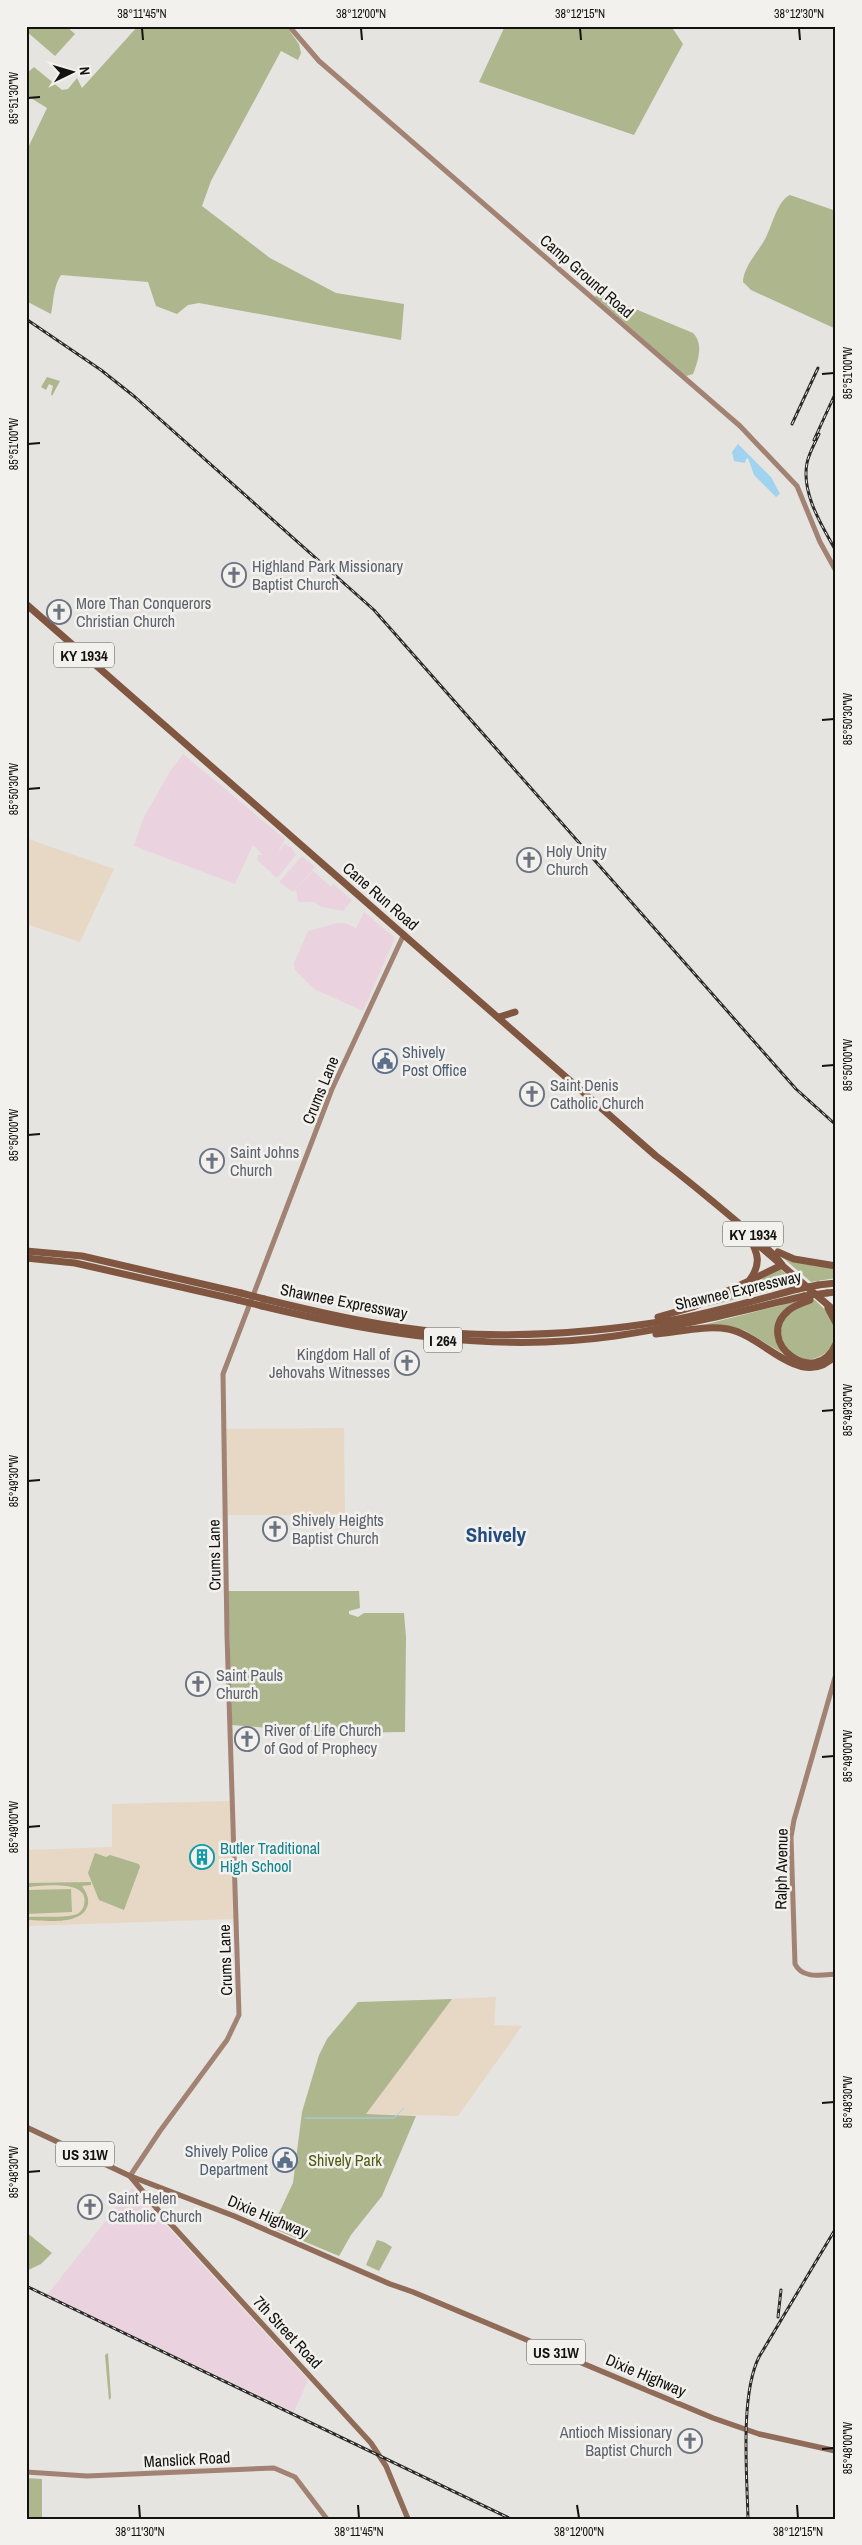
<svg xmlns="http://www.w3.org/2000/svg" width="862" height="2545" font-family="'Archivo Narrow',sans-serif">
	<rect width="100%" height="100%" fill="#e5e4e0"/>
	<g fill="#ead3df">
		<path d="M183,754L285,839L276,856L284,844L291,847L296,855L277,878L257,860L258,855H263L253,845L235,884L134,846L143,819L169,773Z"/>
		<path d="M302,856L315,867L297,888L313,871L331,887L333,884L352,900L343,911L321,907L315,902H298L296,889L293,892L279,882Z"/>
		<path d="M364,912L395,938L363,1011L314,989L295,970L294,963L308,931L337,923H345L356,928Z"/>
		<path d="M132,2188L308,2380L294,2412L47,2295Z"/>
	</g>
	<g fill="#e6d8c5">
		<path d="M26,838L114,869L80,942L26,924Z"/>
		<path d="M344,1428L345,1515H227L226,1429Z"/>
		<path d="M230,1801L234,1919L26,1926V1850L112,1847V1804Z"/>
		<path d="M496,1997L494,2025L522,2026L458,2116L365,2114L452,1999Z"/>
	</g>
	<g fill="#aeb68d">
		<path d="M26,26H66L75,34L55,56L26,31Z"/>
		<path d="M138,26H286L299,44L301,53L298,60L281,51L211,181L202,206L270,258L336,293L404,304L401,340L199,303L188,305L177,314L156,306L148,282L61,275C53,287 54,300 51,314L26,301V152L47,108L26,95V74L34,67L62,90L68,89L77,78L82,88Z"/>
		<path d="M505,26H671L683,44L634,135L479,82Z"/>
		<path d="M790,195L836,211V329L751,290L743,282C743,268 757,253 764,241C771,230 777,200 790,195Z"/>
		<path d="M597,293L693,333C704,344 698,361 693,374L686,376L595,297Z"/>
		<path d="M47,377L60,381L52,396L51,394L53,386L49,384L46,390L41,387Z"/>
		<path d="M782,1257L836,1267V1278L811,1282Z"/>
		<path d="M780,1269L798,1284L708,1306L707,1304Z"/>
		<path d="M815,1300C823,1308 831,1314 834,1324C841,1346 819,1365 798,1358C794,1357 790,1351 787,1348C780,1340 779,1330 784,1320C787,1311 806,1301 815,1300Z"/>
		<path d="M798,1301L778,1322L782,1353L744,1330L703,1325Z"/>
		<path d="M228,1591H359L360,1608L349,1611V1614L358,1617L364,1613H404L406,1637L405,1732L329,1733L232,1725Z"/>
		<path d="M95,1853L106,1857L110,1855L139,1864L140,1867L124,1910L99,1900L88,1873Z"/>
		<path d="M91,1882V1885L82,1886C86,1892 89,1897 88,1904C83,1927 43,1920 26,1920V1917C41,1916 59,1918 74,1915C79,1914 83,1910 84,1905C91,1878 41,1886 26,1887V1883Z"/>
		<path d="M71,1889L72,1912L26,1914V1890Z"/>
		<path d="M452,1999L366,2114L416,2116L382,2196L351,2235L339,2256L272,2228L293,2183L302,2112L319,2055L327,2039L358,2002Z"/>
		<path d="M26,2232L52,2253L41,2264L26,2271Z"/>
		<path d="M377,2240L384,2242L392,2247L379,2271L366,2265Z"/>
		<path d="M108,2353L111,2398L109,2400L105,2355Z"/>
		<path d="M26,2478L42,2479V2519H26Z"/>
	</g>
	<path fill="#a0d3ef" d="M738,444L771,477L780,494L776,497L754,475L748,458L746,459L745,463L734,461L732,452Z"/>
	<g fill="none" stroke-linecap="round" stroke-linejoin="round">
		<path stroke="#a0d3ef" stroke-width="1" d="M305,2118H394L404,2108"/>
		<g stroke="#a18273" stroke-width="5">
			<path d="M289,26L319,61L740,426L797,486L820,542L836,571"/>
			<path d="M836,1674L794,1820L791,1837L795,1964C802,1979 821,1975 836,1974"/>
			<path d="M130,2176L160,2131L227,2040L239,2015L227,1635L223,1374L332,1089L404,934"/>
			<path d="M26,2472L87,2476L274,2468L295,2477L327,2519"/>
		</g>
		<g stroke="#906b58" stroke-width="5.5">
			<path d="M26,2127L130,2176L234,2216L390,2284L413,2292L713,2418L759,2434L836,2451"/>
			<path d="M130,2176L158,2210L371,2443L386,2466L408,2519"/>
		</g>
		<g stroke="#815641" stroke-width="7">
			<path d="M26,604L656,1156C672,1168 782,1256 782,1265"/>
			<path d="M499,1017L515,1012"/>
			<path d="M755,1242L836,1312"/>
			<path d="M26,1251L82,1256L241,1293"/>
			<path d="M778,1252L794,1259L836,1266"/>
			<path d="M26,1258L75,1263L238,1300"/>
			<path d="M751,1280L782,1265"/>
			<path d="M818,1285L836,1283"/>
			<path d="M827,1293L836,1292"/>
			<path d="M264,1299C325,1314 387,1328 450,1333C524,1338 599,1332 672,1320C715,1312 756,1300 798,1289"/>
			<path d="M810,1300C803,1303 795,1305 789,1310C752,1340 815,1391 836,1344"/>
			<path d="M262,1306C378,1334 495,1353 615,1336C679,1327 741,1311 804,1296"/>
			<path d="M828,1308L836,1323"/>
			<path d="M658,1317L693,1307L749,1281C762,1264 758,1253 749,1237"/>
			<path d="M656,1334C679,1332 705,1325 728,1329C765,1336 801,1392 836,1355"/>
		</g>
		<defs>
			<g id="rail">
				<path d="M26,319L101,370L135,397L374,610L796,1089L836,1125"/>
				<path d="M792,424L818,368"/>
				<path d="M819,434C815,443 809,453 807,463C801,493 822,526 836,551"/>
				<path d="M814,440L836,392"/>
				<path d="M26,2286L511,2519"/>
				<path d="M778,2317L781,2290"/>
				<path d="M748,2519C747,2474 740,2395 759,2357L836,2228"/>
			</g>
		</defs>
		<use href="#rail" stroke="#2a2a29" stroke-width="3"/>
		<use href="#rail" stroke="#f3f1ed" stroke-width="1" stroke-dasharray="4" stroke-linecap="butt"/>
		<g stroke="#815641" stroke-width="7">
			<path d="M798,1289L818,1285"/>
			<path d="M241,1293L264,1299"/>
			<path d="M804,1296L827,1293"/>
			<path d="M238,1300L262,1306"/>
		</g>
	</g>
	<path fill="none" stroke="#121211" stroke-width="2" d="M142,28L143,40M361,28L362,40M580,28L581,40M799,28L800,40M28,98L40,97M822,374L834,373M28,444L40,443M822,720L834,719M28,789L40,788M822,1066L834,1065M28,1135L40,1134M822,1411L834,1410M28,1481L40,1480M822,1757L834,1756M28,1827L40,1826M822,2103L834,2102M28,2172L40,2171M822,2449L834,2448M139,2505L140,2518M358,2505L359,2518M577,2505L579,2518M797,2505L798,2518"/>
	<defs>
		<symbol id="church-ring" viewBox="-11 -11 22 22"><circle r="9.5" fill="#f3f1ed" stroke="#6b7280" stroke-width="1.5"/><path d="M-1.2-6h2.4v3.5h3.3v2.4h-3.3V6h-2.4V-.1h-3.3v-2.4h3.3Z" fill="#6b7280"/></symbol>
		<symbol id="civic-ring" viewBox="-11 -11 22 22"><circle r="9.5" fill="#f3f1ed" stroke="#5c6f8a" stroke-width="1.5"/><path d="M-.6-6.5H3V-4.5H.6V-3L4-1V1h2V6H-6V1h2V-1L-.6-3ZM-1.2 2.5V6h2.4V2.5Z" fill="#5c6f8a"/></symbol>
		<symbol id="building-ring" viewBox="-11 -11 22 22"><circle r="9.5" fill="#f3f1ed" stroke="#0f9aa8" stroke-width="1.5"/><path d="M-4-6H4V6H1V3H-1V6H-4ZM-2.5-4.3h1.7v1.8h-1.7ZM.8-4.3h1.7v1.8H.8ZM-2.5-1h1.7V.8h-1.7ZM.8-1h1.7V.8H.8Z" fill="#0f9aa8"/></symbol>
	</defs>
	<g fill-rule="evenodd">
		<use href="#church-ring" x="220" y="561" width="28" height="28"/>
		<use href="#church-ring" x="45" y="598" width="28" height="28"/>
		<use href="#church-ring" x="515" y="846" width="28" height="28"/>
		<use href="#civic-ring" x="371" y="1047" width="28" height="28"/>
		<use href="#church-ring" x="518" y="1080" width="28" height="28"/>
		<use href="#church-ring" x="198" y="1147" width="28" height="28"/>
		<use href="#church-ring" x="393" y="1349" width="28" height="28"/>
		<use href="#church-ring" x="261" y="1515" width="28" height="28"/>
		<use href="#church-ring" x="184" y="1670" width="28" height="28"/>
		<use href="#church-ring" x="233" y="1725" width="28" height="28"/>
		<use href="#building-ring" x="188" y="1843" width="28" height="28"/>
		<use href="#civic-ring" x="271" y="2146" width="28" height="28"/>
		<use href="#church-ring" x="76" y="2193" width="28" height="28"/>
		<use href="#church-ring" x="676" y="2427" width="28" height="28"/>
	</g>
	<g text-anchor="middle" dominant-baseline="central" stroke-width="5" stroke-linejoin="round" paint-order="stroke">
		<g fill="#f3f1ed" stroke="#565553" stroke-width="1">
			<rect x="54" y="642.5" width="60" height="25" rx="4"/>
			<rect x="723" y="1221.5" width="60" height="25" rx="4"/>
			<rect x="424" y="1327.5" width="38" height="25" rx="4"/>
			<rect x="56" y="2141.5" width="58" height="25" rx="4"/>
			<rect x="527" y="2339.5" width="58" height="25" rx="4"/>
		</g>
		<g font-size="15" font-weight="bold" fill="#121211">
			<text x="84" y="655">KY 1934</text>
			<text x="753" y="1234">KY 1934</text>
			<text x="443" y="1340">I 264</text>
			<text x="85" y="2154">US 31W</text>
			<text x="556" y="2352">US 31W</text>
		</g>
		<g font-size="16" fill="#121211" stroke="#f3f1ed">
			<text transform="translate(587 276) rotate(41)">Camp Ground Road</text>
			<text transform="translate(381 896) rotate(41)">Cane Run Road</text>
			<text transform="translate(320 1090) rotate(-68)">Crums Lane</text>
			<text transform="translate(738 1290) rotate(-13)">Shawnee Expressway</text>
			<text transform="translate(344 1301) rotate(11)">Shawnee Expressway</text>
			<text transform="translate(214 1555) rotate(-91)">Crums Lane</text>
			<text transform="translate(781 1869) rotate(-89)">Ralph Avenue</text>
			<text transform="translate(225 1960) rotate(-92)">Crums Lane</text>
			<text transform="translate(268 2216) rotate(23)">Dixie Highway</text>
			<text transform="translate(288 2332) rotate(47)">7th Street Road</text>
			<text transform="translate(646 2375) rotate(23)">Dixie Highway</text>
			<text transform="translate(187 2459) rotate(-3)">Manslick Road</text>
		</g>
		<g font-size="16" fill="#5b616d" stroke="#f3f1ed" text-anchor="start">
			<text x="252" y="566">Highland Park Missionary<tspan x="252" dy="18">Baptist Church</tspan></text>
			<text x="76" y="603">More Than Conquerors<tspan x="76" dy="18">Christian Church</tspan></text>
			<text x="546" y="851">Holy Unity<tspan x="546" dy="18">Church</tspan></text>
			<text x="550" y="1085">Saint Denis<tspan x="550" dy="18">Catholic Church</tspan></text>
			<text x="230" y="1152">Saint Johns<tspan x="230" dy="18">Church</tspan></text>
			<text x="390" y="1354" text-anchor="end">Kingdom Hall of<tspan x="390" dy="18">Jehovahs Witnesses</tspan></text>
			<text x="292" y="1520">Shively Heights<tspan x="292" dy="18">Baptist Church</tspan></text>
			<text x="216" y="1675">Saint Pauls<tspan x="216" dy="18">Church</tspan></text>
			<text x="264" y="1730">River of Life Church<tspan x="264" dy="18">of God of Prophecy</tspan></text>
			<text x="108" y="2198">Saint Helen<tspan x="108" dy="18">Catholic Church</tspan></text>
			<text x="672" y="2432" text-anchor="end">Antioch Missionary<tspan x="672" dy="18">Baptist Church</tspan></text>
		</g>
		<g font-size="16" fill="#4e5e75" stroke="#f3f1ed" text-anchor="start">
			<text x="402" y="1052">Shively<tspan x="402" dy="18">Post Office</tspan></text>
			<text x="268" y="2151" text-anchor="end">Shively Police<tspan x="268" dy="18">Department</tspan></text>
		</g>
		<g font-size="16" fill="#0d838f" stroke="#f3f1ed" text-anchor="start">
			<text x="220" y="1848">Butler Traditional<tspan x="220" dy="18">High School</tspan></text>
		</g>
		<g font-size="16" fill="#505a0d" stroke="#f3f1ed">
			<text x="345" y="2160">Shively Park</text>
		</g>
		<g font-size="21" font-weight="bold" fill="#224c81" stroke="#f3f1ed">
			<text x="496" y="1534">Shively</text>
		</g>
	</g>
	<rect width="862" height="2545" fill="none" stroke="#f3f1ed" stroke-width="55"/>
	<g transform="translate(72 72) rotate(85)" stroke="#f3f1ed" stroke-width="4" paint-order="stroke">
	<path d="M0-4L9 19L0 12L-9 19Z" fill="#121211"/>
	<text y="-8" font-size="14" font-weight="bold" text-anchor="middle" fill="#121211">N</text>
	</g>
	<rect x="28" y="28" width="806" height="2490" fill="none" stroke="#121211" stroke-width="2"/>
	<g font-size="12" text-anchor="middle" fill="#121211">
		<text x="142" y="18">38°11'45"N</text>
		<text x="361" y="18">38°12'00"N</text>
		<text x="580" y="18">38°12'15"N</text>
		<text x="799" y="18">38°12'30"N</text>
		<text transform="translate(14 98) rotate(-90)" y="4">85°51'30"W</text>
		<text transform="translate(848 373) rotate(-90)" y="4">85°51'00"W</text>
		<text transform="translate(14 444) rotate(-90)" y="4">85°51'00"W</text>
		<text transform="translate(848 719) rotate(-90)" y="4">85°50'30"W</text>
		<text transform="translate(14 789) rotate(-90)" y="4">85°50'30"W</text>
		<text transform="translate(848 1065) rotate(-90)" y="4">85°50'00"W</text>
		<text transform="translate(14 1135) rotate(-90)" y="4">85°50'00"W</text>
		<text transform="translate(848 1410) rotate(-90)" y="4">85°49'30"W</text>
		<text transform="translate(14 1481) rotate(-90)" y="4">85°49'30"W</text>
		<text transform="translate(848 1756) rotate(-90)" y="4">85°49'00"W</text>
		<text transform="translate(14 1827) rotate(-90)" y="4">85°49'00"W</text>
		<text transform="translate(848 2102) rotate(-90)" y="4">85°48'30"W</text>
		<text transform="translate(14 2172) rotate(-90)" y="4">85°48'30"W</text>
		<text transform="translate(848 2448) rotate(-90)" y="4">85°48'00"W</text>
		<text x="140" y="2536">38°11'30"N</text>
		<text x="359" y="2536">38°11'45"N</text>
		<text x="579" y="2536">38°12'00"N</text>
		<text x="798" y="2536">38°12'15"N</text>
	</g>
</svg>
